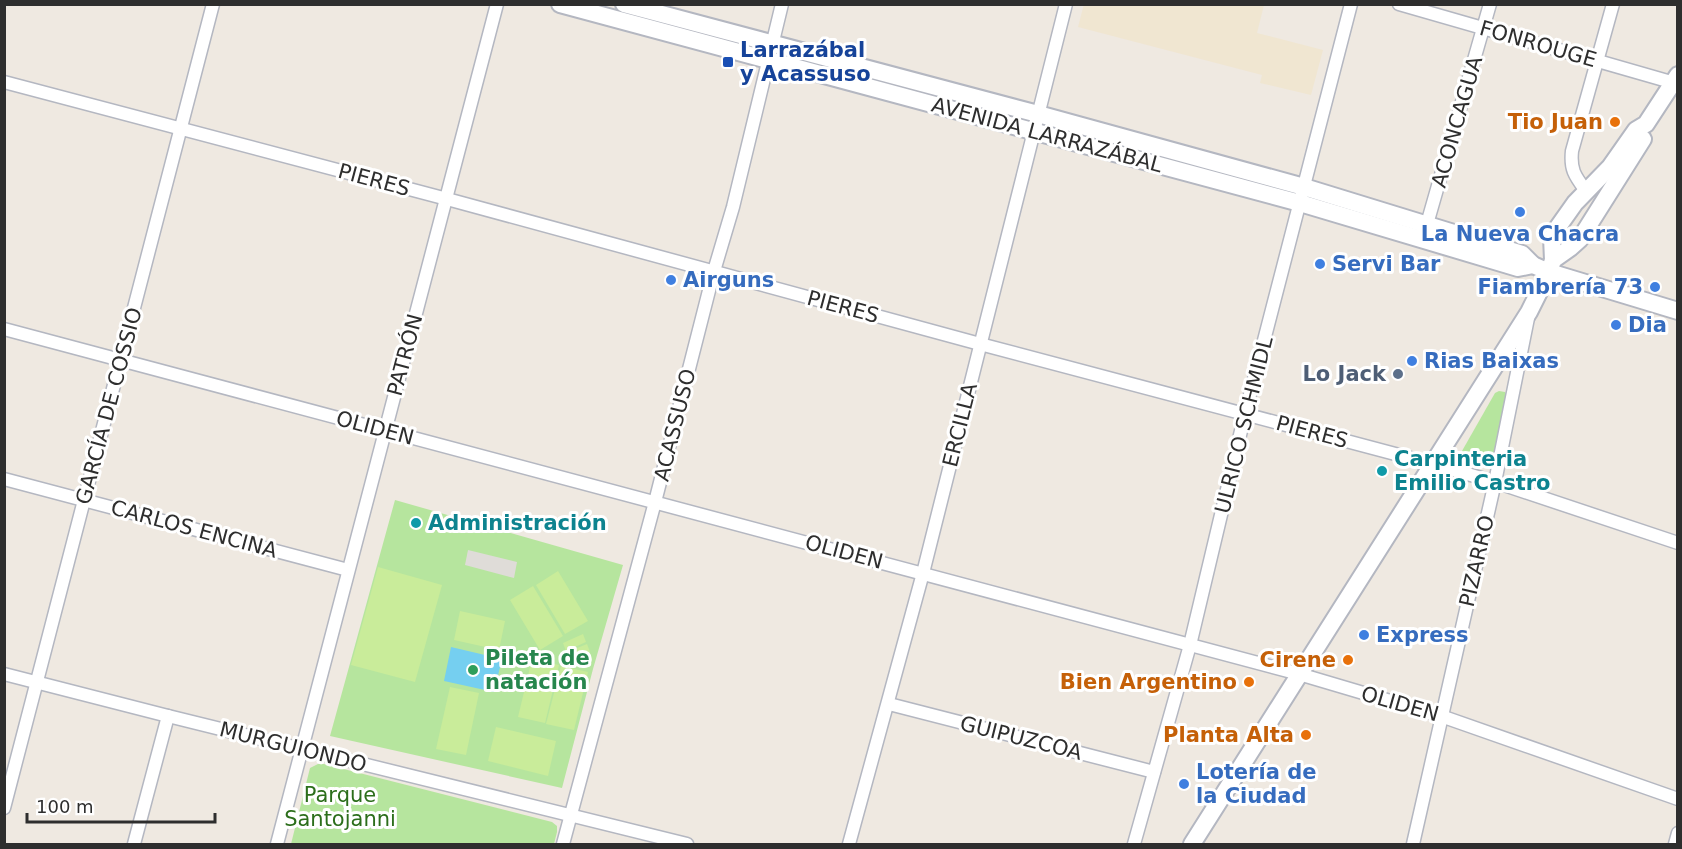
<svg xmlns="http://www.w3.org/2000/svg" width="1682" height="849" font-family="'DejaVu Sans',sans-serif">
	<rect width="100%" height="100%" fill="#efe9e1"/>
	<path fill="#f0e6d1" d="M1084,4L1264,5L1257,33L1323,50L1311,95L1260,83L1262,75L1078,27Z"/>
	<g fill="#b6e59e">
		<path d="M795,56L1014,114L1013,118L794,60Z"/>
		<path d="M1060,127L1280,185L1279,189L1058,131Z"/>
		<path d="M1499,391L1505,392L1507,396L1491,469L1458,458L1495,393Z"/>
		<path d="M395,500L623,565L593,669L562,788L330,736Z"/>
		<path d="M320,763L552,822L557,826V832L554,844H291L310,768Z"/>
	</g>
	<g fill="#c9ec9a">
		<path d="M378,567L442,585L415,682L351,665Z"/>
		<path d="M558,571L588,621L565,634L536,585Z"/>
		<path d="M533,586L563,636L540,650L510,600Z"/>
		<path d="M460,611L505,621L499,650L454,640Z"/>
		<path d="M583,634L586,642L566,651L563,643Z"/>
		<path d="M587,644L590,652L570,660L567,652Z"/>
		<path d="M532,659L559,665L545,723L518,717Z"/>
		<path d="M561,666L588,672L574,730L546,724Z"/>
		<path d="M450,687L479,693L466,755L436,749Z"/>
		<path d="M496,727L556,741L548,776L488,761Z"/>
	</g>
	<path fill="#dfdcd8" d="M468,550L517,562L514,578L465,565Z"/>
	<path fill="#75cff0" d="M451,647L502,659L494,692L444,681Z"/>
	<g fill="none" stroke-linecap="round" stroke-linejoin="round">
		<defs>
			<g id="street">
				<path d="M1399,4L1678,84"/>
				<path d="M4,82L447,199L980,344L1433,464L1495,482L1678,543"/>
				<path d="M1586,191C1575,176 1570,170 1572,151L1613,4"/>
				<path d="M1425,231L1490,4"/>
				<path d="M4,329L1299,674L1441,716L1678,799"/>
				<path d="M4,479L348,570"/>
				<path d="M4,674L168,716L687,844"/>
				<path d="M889,704L1154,772"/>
				<path d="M4,808L213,4"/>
				<path d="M134,844L168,716"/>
				<path d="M277,844L497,4"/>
				<path d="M563,844L655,502L714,271L733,207L782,4"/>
				<path d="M849,844L923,573L1066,4"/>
				<path d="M1134,844L1190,645L1245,414L1351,4"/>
				<path d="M1413,844L1495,482L1528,318"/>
				<path d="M1675,844L1678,833"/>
			</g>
			<g id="secondary">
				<path d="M560,4L1300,203L1518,268L1533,265"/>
				<path d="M624,4L1038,114L1304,187L1522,254L1533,265L1549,272L1678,311"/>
				<path d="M1553,260L1570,248L1580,239L1643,139"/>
				<path d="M1192,844L1529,312L1549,272L1553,260L1552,237L1558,227L1575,203L1610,167L1636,130L1646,124L1678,75"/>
			</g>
		</defs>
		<use href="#street" stroke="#b4b7c1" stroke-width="15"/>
		<use href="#secondary" stroke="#b4b7c1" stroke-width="20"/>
		<use href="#street" stroke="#fff" stroke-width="12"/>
		<use href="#secondary" stroke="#fff" stroke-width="16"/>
	</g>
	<rect fill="#1a4fb4" stroke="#fff" stroke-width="2" x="722" y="56" width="12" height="12" rx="3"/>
	<g fill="#e8710a" stroke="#fff" stroke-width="2">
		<circle cx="1615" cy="122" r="6"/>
		<circle cx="1348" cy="660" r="6"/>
		<circle cx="1249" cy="682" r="6"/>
		<circle cx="1306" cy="735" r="6"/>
	</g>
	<g fill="#3f7fe0" stroke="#fff" stroke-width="2">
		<circle cx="1520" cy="212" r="6"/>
		<circle cx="1320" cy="264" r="6"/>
		<circle cx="671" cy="280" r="6"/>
		<circle cx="1655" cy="287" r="6"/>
		<circle cx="1616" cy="325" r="6"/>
		<circle cx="1412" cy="361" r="6"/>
		<circle cx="1364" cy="635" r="6"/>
		<circle cx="1184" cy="784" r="6"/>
	</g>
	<circle fill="#5c6f8a" stroke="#fff" stroke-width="2" cx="1398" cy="374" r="6"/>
	<g fill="#0f9aa8" stroke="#fff" stroke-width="2">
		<circle cx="1382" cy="471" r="6"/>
		<circle cx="416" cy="523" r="6"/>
	</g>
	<circle fill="#2e9e5b" stroke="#fff" stroke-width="2" cx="473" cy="670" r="6"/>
	<g text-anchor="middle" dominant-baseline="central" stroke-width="6" stroke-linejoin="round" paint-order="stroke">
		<g font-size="21" fill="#2e2e2e" stroke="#fff">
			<text transform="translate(1538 44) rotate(16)">FONROUGE</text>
			<text transform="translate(1457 122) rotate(-74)">ACONCAGUA</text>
			<text transform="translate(1047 135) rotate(15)">AVENIDA LARRAZÁBAL</text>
			<text transform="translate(374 180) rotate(15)">PIERES</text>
			<text transform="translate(843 307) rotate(15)">PIERES</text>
			<text transform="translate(405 355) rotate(-75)">PATRÓN</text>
			<text transform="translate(109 406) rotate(-75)">GARCÍA DE COSSIO</text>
			<text transform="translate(675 425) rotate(-76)">ACASSUSO</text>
			<text transform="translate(960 425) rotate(-76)">ERCILLA</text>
			<text transform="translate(1244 425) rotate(-76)">ULRICO SCHMIDL</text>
			<text transform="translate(375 428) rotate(15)">OLIDEN</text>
			<text transform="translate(1312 432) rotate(15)">PIERES</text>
			<text transform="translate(194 529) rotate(15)">CARLOS ENCINA</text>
			<text transform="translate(844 552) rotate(15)">OLIDEN</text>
			<text transform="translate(1477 561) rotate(-77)">PIZARRO</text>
			<text transform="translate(1400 704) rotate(16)">OLIDEN</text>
			<text transform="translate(1021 738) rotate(14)">GUIPUZCOA</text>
			<text transform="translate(293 747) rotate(14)">MURGUIONDO</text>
		</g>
		<g font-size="21" font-weight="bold" fill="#164399" stroke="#fff" text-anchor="start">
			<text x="740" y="50">Larrazábal<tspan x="740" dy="24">y Acassuso</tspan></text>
		</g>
		<g font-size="21" font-weight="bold" fill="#c56008" stroke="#fff" text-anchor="end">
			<text x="1603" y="122">Tio Juan</text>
			<text x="1336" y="660">Cirene</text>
			<text x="1237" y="682">Bien Argentino</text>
			<text x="1294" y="735">Planta Alta</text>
		</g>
		<g font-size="21" font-weight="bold" fill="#366cbe" stroke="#fff" text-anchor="start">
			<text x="1520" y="234" text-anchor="middle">La Nueva Chacra</text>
			<text x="1332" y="264">Servi Bar</text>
			<text x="683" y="280">Airguns</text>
			<text x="1643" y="287" text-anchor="end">Fiambrería 73</text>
			<text x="1628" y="325">Dia</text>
			<text x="1424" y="361">Rias Baixas</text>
			<text x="1376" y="635">Express</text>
			<text x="1196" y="772">Lotería de<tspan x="1196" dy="24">la Ciudad</tspan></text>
		</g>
		<g font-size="21" font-weight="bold" fill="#4e5e75" stroke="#fff" text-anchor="end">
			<text x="1386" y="374">Lo Jack</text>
		</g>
		<g font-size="21" font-weight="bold" fill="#0d838f" stroke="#fff" text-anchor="start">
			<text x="1394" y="459">Carpinteria<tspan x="1394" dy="24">Emilio Castro</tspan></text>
			<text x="428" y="523">Administración</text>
		</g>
		<g font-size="21" font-weight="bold" fill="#27864d" stroke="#fff" text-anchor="start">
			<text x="485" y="658">Pileta de<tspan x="485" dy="24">natación</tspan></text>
		</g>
		<g font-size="21" fill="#2c6e1b" stroke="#fff">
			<text x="340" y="795">Parque<tspan x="340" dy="24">Santojanni</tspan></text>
		</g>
	</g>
	<rect width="1682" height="849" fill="none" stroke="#2e2e2e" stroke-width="12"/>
	<path d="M27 813v9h188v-9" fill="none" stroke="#2e2e2e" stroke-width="3"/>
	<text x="36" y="813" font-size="18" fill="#2e2e2e" stroke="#ffffff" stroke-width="4.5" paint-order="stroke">100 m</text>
</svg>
